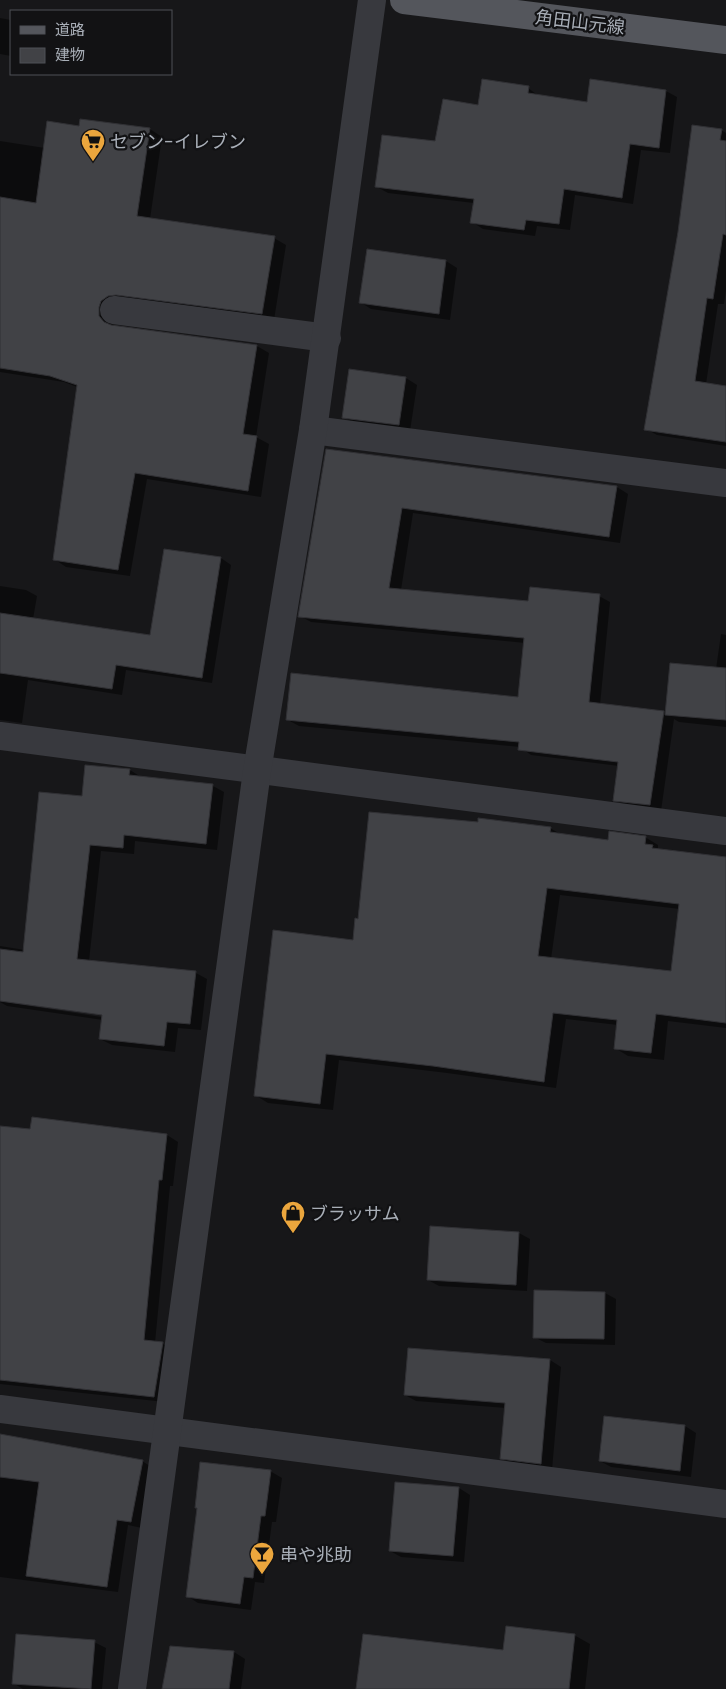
<svg xmlns="http://www.w3.org/2000/svg" width="726" height="1689" font-family="Poppins,'Noto Sans JP',sans-serif">
	<rect width="100%" height="100%" fill="#171719"/>
	<g fill="#0007" fill-rule="evenodd">
		<path d="M0,18L11,20V56L0,54Z"/>
		<path d="M528,88L539,96L588,104L666,91L677,97L670,153L641,150L633,204L575,195L570,230L537,226L535,236L483,229L472,222L474,203L388,193L377,187L436,143L479,106Z"/>
		<path d="M81,120L150,129L162,137L150,219L274,238L286,245L274,320L111,315L114,327L257,346L269,353L256,437L269,444L261,497L147,479L130,576L66,567L54,559L77,387L64,382L0,372V141L45,148L80,127Z"/>
		<path d="M721,130L726,133V290L724,304H718L706,384L726,387V446L657,435L646,429Z"/>
		<path d="M368,251L446,261L457,268L450,320L371,309L360,302Z"/>
		<path d="M406,378L417,385L410,431L355,424L344,417Z"/>
		<path d="M327,451L617,487L628,494L620,543L413,513L401,590L529,602L599,596L610,602L600,705L666,714L716,669L721,634L726,635V727L679,722L674,719L661,811L626,806L615,800L619,766L531,755L520,747L299,726L288,720L519,698L525,643L311,622L300,616Z"/>
		<path d="M221,558L231,565L212,683L126,670L122,695L28,680L22,723L0,720V586L26,590L37,596L33,619L151,636Z"/>
		<path d="M130,770L141,777L213,786L224,792L217,850L135,841L134,854L101,851L89,961L196,973L207,979L201,1030L178,1028L175,1052L112,1045L100,1039L103,1020L7,1006L0,1002V946L25,950L83,797ZM1,999L108,1015V1018L4,1002Z"/>
		<path d="M550,828L562,835L609,841L645,837L658,845V850L726,858V1028L668,1021L664,1060L628,1056L615,1048L618,1025L566,1019L556,1088L447,1073L339,1060L333,1110L268,1103L255,1095L354,941L359,920ZM560,895L680,909L672,972L551,959Z"/>
		<path d="M0,1128L167,1135L178,1142L173,1186H170L155,1343L163,1344L174,1350L165,1402L0,1384Z"/>
		<path d="M519,1233L530,1239L527,1291L439,1286L428,1280Z"/>
		<path d="M605,1293L616,1299L615,1345L546,1343L534,1337Z"/>
		<path d="M409,1349L550,1360L561,1367L552,1470L512,1464L501,1458L506,1408L416,1401L405,1395Z"/>
		<path d="M685,1426L696,1433L691,1477L611,1467L600,1461Z"/>
		<path d="M0,1435L142,1461L153,1468L142,1528L128,1525L118,1592L0,1577Z"/>
		<path d="M270,1471L282,1478L276,1522H272L264,1583L255,1582L251,1610L198,1603L187,1596L198,1509Z"/>
		<path d="M396,1483L459,1488L470,1495L464,1562L401,1557L390,1551Z"/>
		<path d="M574,1635L590,1644L585,1689H358Z"/>
		<path d="M94,1642L106,1648L102,1689H23L13,1683Z"/>
		<path d="M234,1652L245,1659L241,1689H164Z"/>
	</g>
	<g fill="#414246" stroke="#313135" fill-rule="evenodd">
		<path d="M482,79L529,86L528,93L587,102L590,79L666,90L659,148L630,144L622,198L564,189L559,224L526,220L524,230L470,223L474,199L375,187L382,135L435,141L443,99L478,105Z"/>
		<path d="M80,119L150,128L137,216L275,236L262,314L116,295L108,296L101,301L99,307V316L104,322L111,325L257,345L243,434L257,436L248,491L135,473L118,570L53,560L77,385L50,376L0,368V197L36,203L47,121L79,126Z"/>
		<path d="M692,125L722,129L720,140L726,141V235L723,234L713,299L707,298L695,381L726,386V442L644,430L678,232Z"/>
		<path d="M367,249L446,260L439,314L359,303Z"/>
		<path d="M349,369L406,377L399,425L342,418Z"/>
		<path d="M326,449L617,486L609,537L402,508L389,588L528,601L530,587L600,594L589,702L664,711L650,805L613,801L618,762L518,750L519,742L286,720L291,673L518,697L524,638L298,617Z"/>
		<path d="M164,549L221,557L202,678L116,665L112,689L0,673V613L150,635Z"/>
		<path d="M670,663L726,668V720L665,715Z"/>
		<path d="M85,765L130,769L129,775L213,784L206,844L124,835L123,848L90,845L77,959L196,971L190,1024L167,1022L164,1046L99,1039L102,1015L0,1001V949L23,952L39,792L82,796Z"/>
		<path d="M369,812L478,822V818L551,827L550,832L608,840L609,831L646,836L645,844L653,845L652,848L726,857V1023L656,1014L651,1053L614,1049L617,1020L553,1013L544,1082L433,1066L326,1054L320,1104L254,1096L273,930L353,940L355,918L358,919ZM547,888L679,904L671,971L538,956Z"/>
		<path d="M32,1117L167,1134L162,1180H159L144,1340L163,1342L154,1397L0,1380V1126L30,1129Z"/>
		<path d="M430,1226L519,1232L516,1285L427,1280Z"/>
		<path d="M534,1290L605,1292L604,1339L533,1338Z"/>
		<path d="M408,1348L550,1359L541,1464L500,1459L505,1403L404,1395Z"/>
		<path d="M604,1416L685,1425L680,1471L599,1461Z"/>
		<path d="M0,1434L143,1460L131,1522L117,1520L107,1587L26,1576L39,1482L0,1477Z"/>
		<path d="M200,1462L271,1470L265,1516H261L253,1578L244,1577L240,1604L186,1597L197,1508H195Z"/>
		<path d="M395,1482L459,1487L453,1556L389,1551Z"/>
		<path d="M506,1626L575,1634L569,1689H356L363,1634L503,1650Z"/>
		<path d="M16,1634L95,1640L91,1689L12,1684Z"/>
		<path d="M170,1646L234,1651L229,1689H162Z"/>
	</g>
	<g fill="none" stroke-linecap="round" stroke-linejoin="round">
		<g stroke="#38393e" stroke-width="28">
			<path d="M114,310L327,338"/>
			<path d="M313,430L726,483"/>
			<path d="M0,736L726,831"/>
			<path d="M0,1409L726,1504"/>
			<path d="M132,1689L257,771L313,430L372,0"/>
		</g>
		<path stroke="#54565c" stroke-width="28" d="M404,0L726,40"/>
	</g>
	<defs>
		<symbol id="supermarket-pin" viewBox="-11 -11 22 30"><path d="M0 17L-7.5 6A9.5 9.5 0 1 1 7.5 6Z" fill="#eba63d" stroke="#121214"/><path d="M-6-5.5h2.5l.6 2H6L4.5 2H-2.5L-4.4-4H-6ZM-1.5 3.2a1.3 1.3 0 1 0 .1 0ZM3 3.2a1.3 1.3 0 1 0 .1 0Z" fill="#111"/></symbol>
		<symbol id="shop-pin" viewBox="-11 -11 22 30"><path d="M0 17L-7.5 6A9.5 9.5 0 1 1 7.5 6Z" fill="#eba63d" stroke="#121214"/><path d="M-5-2.5h2.3a2.7 3.5 0 0 1 5.4 0H5L5.5 6h-11ZM-1.5-2.5h3a1.5 2.3 0 0 0-3 0Z" fill="#111"/></symbol>
		<symbol id="bar-pin" viewBox="-11 -11 22 30"><path d="M0 17L-7.5 6A9.5 9.5 0 1 1 7.5 6Z" fill="#eba63d" stroke="#121214"/><path d="M-6-5H6L.8 .8V4.5H3.5V6h-7V4.5H-.8V.8Z" fill="#111"/></symbol>
	</defs>
	<g fill-rule="evenodd">
		<use href="#supermarket-pin" x="79" y="127" width="28" height="38"/>
		<use href="#shop-pin" x="279" y="1199" width="28" height="38"/>
		<use href="#bar-pin" x="248" y="1540" width="28" height="38"/>
	</g>
	<g text-anchor="middle" dominant-baseline="central" stroke-width="4.5" stroke-linejoin="round" paint-order="stroke">
		<g font-size="18" fill="#a9afb8" stroke="#121214">
			<text transform="translate(580 22) rotate(7)">角田山元線</text>
		</g>
		<g font-size="18" fill="#a9afb8" stroke="#121214" text-anchor="start">
			<text x="110" y="141">セブン-イレブン</text>
			<text x="310" y="1213">ブラッサム</text>
			<text x="280" y="1554">串や兆助</text>
		</g>
	</g>
	<rect x="10" y="10" width="162" height="65" fill="#121214" stroke="#4e5156"/>
	<rect x="20" y="26" width="25" height="8" fill="#54565c" stroke="#4e5156"/>
	<text x="55" y="35" font-size="15" fill="#a9afb8">道路</text>
	<rect x="20" y="48" width="25" height="15" fill="#414246" stroke="#4e5156"/>
	<text x="55" y="60" font-size="15" fill="#a9afb8">建物</text>
</svg>
